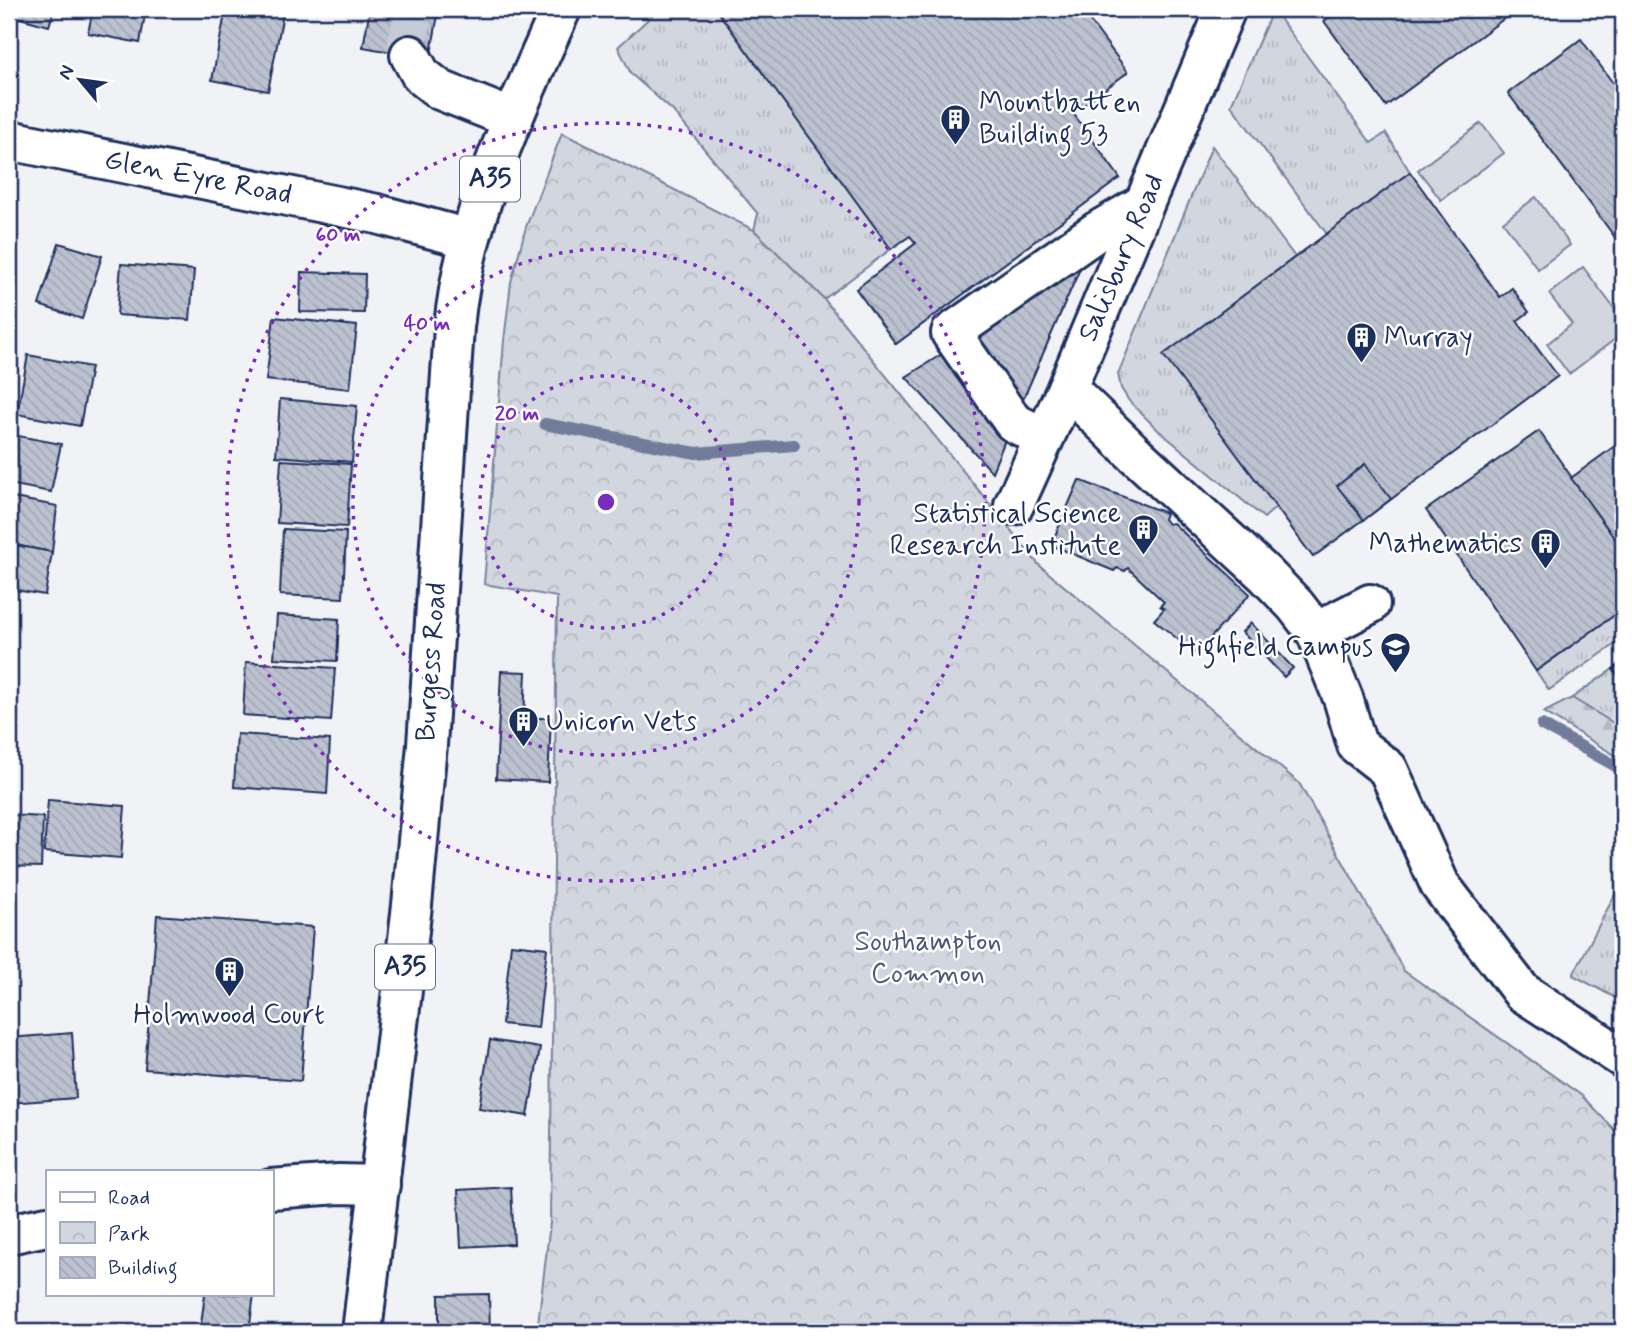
<svg xmlns="http://www.w3.org/2000/svg" width="1632" height="1341" font-family="Mynerve,sans-serif">
	<defs>
		<pattern id="grass-tufts" width="24" height="20" patternUnits="userSpaceOnUse" patternTransform="scale(1.75)"><rect width="24" height="20" fill="#d2d6df"/><path d="M3 7l-1-3M5 7V3M7 7l1-3M15 17l-1-3M17 17v-4M19 17l1-3" fill="none" stroke="#b4b8c2"/></pattern>
		<pattern id="forest-firs" width="22" height="20" patternUnits="userSpaceOnUse" patternTransform="scale(1.75)"><rect width="22" height="20" fill="#d2d6df"/><path d="M5 1l3.5 6h-7zM16 11l3.5 6h-7z" fill="#b4b8c2"/></pattern>
		<pattern id="park-crowns" width="20" height="18" patternUnits="userSpaceOnUse" patternTransform="scale(1.75)"><rect width="20" height="18" fill="#d2d6df"/><path d="M2 6a3 3 0 1 1 6 0M12 15a3 3 0 1 1 6 0" fill="none" stroke="#b4b8c2"/></pattern>
		<pattern id="building-back-hatch" width="6" height="6" patternUnits="userSpaceOnUse" patternTransform="scale(1.75)"><rect width="6" height="6" fill="#bcc2d0"/><path d="M-1 5l2 2M0 0l6 6M5-1l2 2" fill="none" stroke="#a1a7b5"/></pattern>
	</defs>
	<rect width="100%" height="100%" fill="#f1f2f5"/>
	<filter id="ink" filterUnits="userSpaceOnUse"><feTurbulence type="fractalNoise" baseFrequency=".0143" numOctaves="2"/><feDisplacementMap in="SourceGraphic" scale="14" xChannelSelector="R" yChannelSelector="G"/><feConvolveMatrix kernelMatrix="1 2 1 2 8 2 1 2 1" color-interpolation-filters="sRGB"/></filter>
	<g filter="url(#ink)">
		<g fill="url(#grass-tufts)" stroke="#76829e" stroke-width="2">
			<path d="M659,9H716L891,249L824,299L754,230L758,214L673,111L631,74L618,47Z"/>
			<path d="M1273,9L1371,143L1386,133L1410,172L1327,234L1231,105Z"/>
			<path d="M1212,146L1295,257L1164,355L1276,507L1264,518L1158,430L1129,401L1121,388L1118,374Z"/>
			<path d="M1623,609V639L1549,690L1536,671Z"/>
			<path d="M1613,669L1623,683V729L1572,698Z"/>
			<path d="M1623,879V1002L1573,975Z"/>
		</g>
		<path fill="url(#forest-firs)" stroke="#76829e" stroke-width="2" d="M1572,698L1623,729V760L1544,712Z"/>
		<path fill="url(#park-crowns)" stroke="#76829e" stroke-width="2" d="M562,133L754,230L824,299L1039,565L1299,783L1404,971L1581,1095L1623,1139V1332H537L550,1223L557,597L484,584L504,341L511,282L526,227Z"/>
		<g fill="#d2d6df" stroke="#76829e" stroke-width="2">
			<path d="M1481,123L1504,153L1441,200L1418,170Z"/>
			<path d="M1536,197L1570,245L1538,269L1503,222Z"/>
			<path d="M1583,267L1623,320V333L1569,374L1547,344L1572,324L1549,294Z"/>
		</g>
		<g fill="none" stroke-linecap="round" stroke-linejoin="round">
			<g stroke="#707c9a" stroke-width="12">
				<path d="M545,424L696,453L794,445"/>
				<path d="M1542,725L1623,770"/>
			</g>
		</g>
		<g fill="url(#building-back-hatch)" stroke="#1b2f5e" stroke-width="2">
			<path d="M9,9H54L49,26L9,15Z"/>
			<path d="M93,9H146L140,43L88,33Z"/>
			<path d="M226,9H284L268,91L212,80Z"/>
			<path d="M370,9H439L430,59L363,47Z"/>
			<path d="M716,9H1081L1128,72L1073,113L1120,178L896,344L856,289L916,243L910,236L891,249Z"/>
			<path d="M1341,9H1517L1386,106L1324,21Z"/>
			<path d="M1581,39L1623,97V248L1508,93Z"/>
			<path d="M1410,172L1500,297L1512,288L1529,312L1517,321L1558,376L1313,557L1163,355Z"/>
			<path d="M59,243L102,256L82,319L39,305Z"/>
			<path d="M1085,257L1022,402L973,335Z"/>
			<path d="M121,264L194,270L190,320L117,315Z"/>
			<path d="M301,272L365,274L364,313L300,312Z"/>
			<path d="M274,317L357,326L350,389L266,380Z"/>
			<path d="M945,352L1005,440L992,472L906,377Z"/>
			<path d="M28,355L91,367L80,426L17,414Z"/>
			<path d="M280,399L357,406L352,462L276,456Z"/>
			<path d="M1539,431L1623,550V609L1536,671L1426,510Z"/>
			<path d="M13,435L61,444L51,492L9,484V459Z"/>
			<path d="M1623,440V550L1571,478Z"/>
			<path d="M281,460L351,464L347,527L277,523Z"/>
			<path d="M1365,464L1391,499L1364,520L1337,486Z"/>
			<path d="M1079,480L1166,513L1164,519L1168,524L1173,523L1250,594L1196,654L1154,620L1164,609L1160,606L1164,602L1128,568L1125,571L1117,568L1114,571L1051,545Z"/>
			<path d="M9,497L57,506L52,552L9,544Z"/>
			<path d="M283,529L346,532L343,598L280,595Z"/>
			<path d="M9,544L52,552L45,595L9,589Z"/>
			<path d="M277,615L339,619L337,661L274,658Z"/>
			<path d="M1251,623L1293,668L1284,677L1242,632Z"/>
			<path d="M246,662L335,668L331,721L243,715Z"/>
			<path d="M1623,662V683L1613,669Z"/>
			<path d="M501,671L526,672L524,718H551L548,782L496,779Z"/>
			<path d="M237,734L330,740L327,794L234,787Z"/>
			<path d="M48,800L125,806L121,858L44,852Z"/>
			<path d="M9,815L43,817L41,867L9,866Z"/>
			<path d="M157,915L313,927L301,1081L145,1069Z"/>
			<path d="M511,944L547,948L538,1028L502,1024Z"/>
			<path d="M72,1033L76,1098L9,1103V1038Z"/>
			<path d="M490,1040L540,1048L528,1116L479,1108Z"/>
			<path d="M511,1187L514,1244L461,1247L458,1190Z"/>
			<path d="M205,1294H254L249,1332H200Z"/>
			<path d="M489,1294L490,1332H439V1295Z"/>
		</g>
		<g fill="none" stroke-linecap="round" stroke-linejoin="round">
			<path stroke="#c6cbd7" stroke-width="38" stroke-dasharray="38 19" stroke-linecap="butt" d="M410,55L407,42L415,9"/>
			<defs>
				<g id="minor">
					<path d="M410,55L421,75L440,90L513,119"/>
					<path d="M9,140L377,214L469,239"/>
					<path d="M1067,388L1137,456L1265,574L1295,605L1316,632L1343,698L1357,745L1388,769L1440,885L1522,992L1623,1058"/>
					<path d="M1044,438L1013,422L951,333L1096,232L1144,204"/>
					<path d="M1014,505L1067,388L1226,9"/>
					<path d="M1316,632L1370,604"/>
					<path d="M271,1189L339,1184L380,1185"/>
					<path d="M9,1234L47,1226"/>
				</g>
				<path id="major" d="M362,1332L412,905L427,745L454,327C465,214 516,111 561,9"/>
			</defs>
			<use href="#minor" stroke="#1b2f5e" stroke-width="44"/>
			<use href="#major" stroke="#1b2f5e" stroke-width="44"/>
			<use href="#minor" stroke="#fff" stroke-width="38"/>
			<use href="#major" stroke="#fff" stroke-width="38"/>
		</g>
	</g>
	<g fill="none" stroke="#7b2cbf" stroke-width="3.5" stroke-dasharray="3.5 7">
		<circle cx="606" cy="502" r="126"/>
		<circle cx="606" cy="502" r="253"/>
		<circle cx="606" cy="502" r="379"/>
	</g>
	<defs>
		<symbol id="building-pin" viewBox="-11 -11 22 30"><path d="M0 17L-7.5 6A9.5 9.5 0 1 1 7.5 6Z" fill="#1b2f5e" stroke="#fff"/><path d="M-4-6H4V6H1V3H-1V6H-4ZM-2.5-4.3h1.7v1.8h-1.7ZM.8-4.3h1.7v1.8H.8ZM-2.5-1h1.7V.8h-1.7ZM.8-1h1.7V.8H.8Z" fill="#fff"/></symbol>
		<symbol id="university-pin" viewBox="-11 -11 22 30"><path d="M0 17L-7.5 6A9.5 9.5 0 1 1 7.5 6Z" fill="#1b2f5e" stroke="#fff"/><path d="M0-5L7-2L0 1L-7-2ZM-4 1L0 2.5L4 1V4Q0 6-4 4Z" fill="#fff"/></symbol>
	</defs>
	<g fill-rule="evenodd">
		<use href="#building-pin" x="938" y="102" width="35" height="47"/>
		<use href="#building-pin" x="1344" y="320" width="35" height="47"/>
		<use href="#building-pin" x="1126" y="512" width="35" height="47"/>
		<use href="#building-pin" x="1528" y="526" width="35" height="47"/>
		<use href="#university-pin" x="1378" y="630" width="35" height="47"/>
		<use href="#building-pin" x="506" y="704" width="35" height="47"/>
		<use href="#building-pin" x="212" y="954" width="35" height="47"/>
	</g>
	<g text-anchor="middle" dominant-baseline="central" stroke-width="5" stroke-linejoin="round" paint-order="stroke">
		<g fill="#fff" stroke="#5f6d8e" stroke-width="2">
			<rect x="460" y="156.5" width="60" height="45" rx="5"/>
			<rect x="375" y="944.5" width="60" height="45" rx="5"/>
		</g>
		<g font-size="26" font-weight="bold" fill="#1b2f5e">
			<text x="490" y="179">A35</text>
			<text x="405" y="967">A35</text>
		</g>
		<g font-size="28" fill="#1b2f5e" stroke="#fff" text-anchor="start">
			<text x="979" y="103">Mountbatten<tspan x="979" dy="32">Building 53</tspan></text>
			<text x="1384" y="338">Murray</text>
			<text x="1121" y="514" text-anchor="end">Statistical Science<tspan x="1121" dy="32">Research Institute</tspan></text>
			<text x="1522" y="544" text-anchor="end">Mathematics</text>
			<text x="1373" y="647" text-anchor="end">Highfield Campus</text>
			<text x="546" y="722">Unicorn Vets</text>
			<text x="229" y="1015" text-anchor="middle">Holmwood Court</text>
		</g>
		<g font-size="28" fill="#1b2f5e" stroke="#fff">
			<text transform="translate(198 178) rotate(11)">Glen Eyre Road</text>
			<text transform="translate(1122 258) rotate(-67)">Salisbury Road</text>
			<text transform="translate(432 662) rotate(-86)">Burgess Road</text>
		</g>
		<g font-size="28" fill="#49597e" stroke="#fff">
			<text x="928" y="942">Southampton<tspan x="928" dy="32">Common</tspan></text>
		</g>
	</g>
	<circle cx="606" cy="502" r="10" fill="#7b2cbf" stroke="#fff" stroke-width="3.5"/>
	<g font-size="21" text-anchor="middle" font-weight="bold" fill="#7b2cbf" stroke="#fff" stroke-width="5" stroke-linejoin="round" paint-order="stroke">
		<text x="338" y="241">60 m</text>
		<text x="427" y="330">40 m</text>
		<text x="517" y="420">20 m</text>
	</g>
	<rect width="1632" height="1341" fill="none" stroke="#fff" stroke-width="35"/>
	<rect x="18" y="18" width="1597" height="1306" fill="none" stroke="#1b2f5e" stroke-width="2.5" filter="url(#ink)"/>
	<rect x="46" y="1170" width="228" height="126" fill="#ffffff" stroke="#a4acbf" stroke-width="2"/>
	<rect x="60" y="1192" width="35" height="10" fill="#ffffff" stroke="#a4acbf" stroke-width="2"/>
	<text x="108" y="1204" font-size="21" fill="#1b2f5e">Road</text>
	<rect x="60" y="1222" width="35" height="21" fill="url(#park-crowns)" stroke="#a4acbf" stroke-width="2"/>
	<text x="108" y="1240" font-size="21" fill="#1b2f5e">Park</text>
	<rect x="60" y="1257" width="35" height="21" fill="url(#building-back-hatch)" stroke="#a4acbf" stroke-width="2"/>
	<text x="108" y="1274" font-size="21" fill="#1b2f5e">Building</text>
	<g transform="translate(80 80) rotate(299)" stroke="#ffffff" stroke-width="5" paint-order="stroke">
	<path d="M0-5L12 26L0 18L-12 26Z" fill="#1b2f5e"/>
	<text y="-10" font-size="19" font-weight="bold" text-anchor="middle" fill="#1b2f5e">N</text>
	</g>
</svg>
